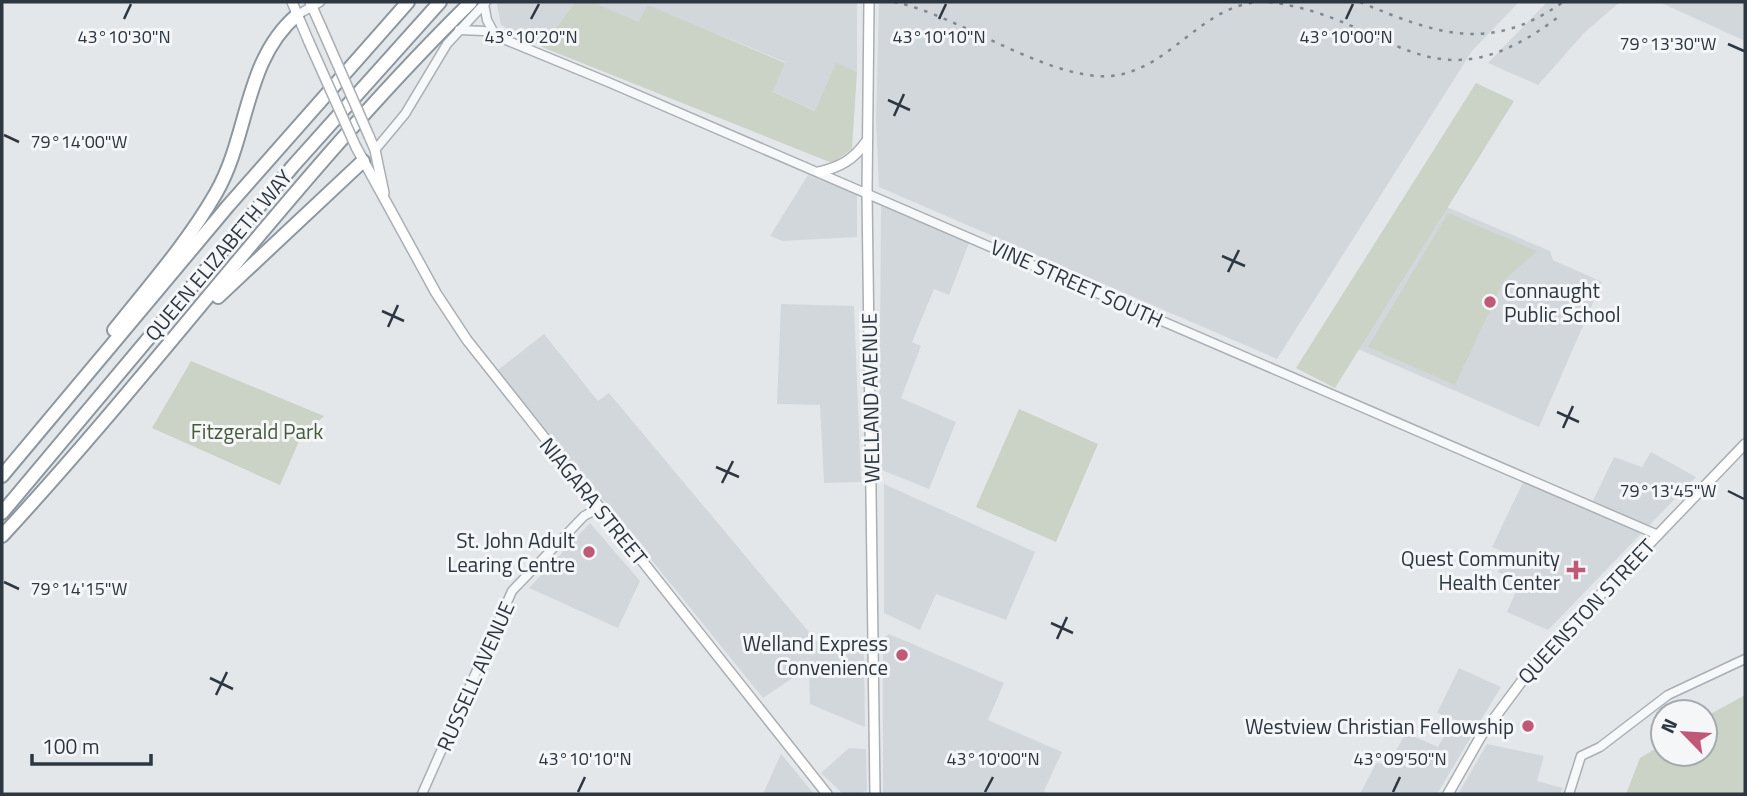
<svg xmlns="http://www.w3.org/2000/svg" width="1747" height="796" font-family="'Titillium Web',sans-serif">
	<rect width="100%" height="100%" fill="#e4e7ea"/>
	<g fill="#d2d7dc">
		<path d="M499,2H575L542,47L501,25L497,5Z"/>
		<path d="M593,2H857V72L836,64L816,111L773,92L785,62L649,6L638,23Z"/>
		<path d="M879,2H1519L1472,51L1277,359L879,187L876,121Z"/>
		<path d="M1547,2H1620L1584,33L1538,85L1488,63Z"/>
		<path d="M1659,2H1745V41Z"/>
		<path d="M808,175L857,195V237L783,241L770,236Z"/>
		<path d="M881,206L969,243L949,295L934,289L912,342L921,346L901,398L956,422L929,489L879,469Z"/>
		<path d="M1447,207L1550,251L1553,260L1602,282L1539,427L1358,349Z"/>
		<path d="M781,304L854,306L861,482L824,483L820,405L777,404Z"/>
		<path d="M544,334L598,401L609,393L824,650L864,651L865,727L810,704L809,667L763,698L498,370Z"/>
		<path d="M1651,452L1696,477L1548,630L1507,612L1520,582L1498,572L1507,553L1492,547L1523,482L1588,511L1614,457L1642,467Z"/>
		<path d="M884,484L1035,552L1006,620L936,594L920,630L884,613Z"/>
		<path d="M590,523L640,581L618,628L529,588Z"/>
		<path d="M889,634L1004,683L988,720L1062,752L1044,791L1049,794H883V638Z"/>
		<path d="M1459,668L1501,687L1476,728L1437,713Z"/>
		<path d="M1449,728L1471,737L1437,794H1360L1376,763L1388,764L1406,733L1438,747Z"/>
		<path d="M1487,744L1544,756L1537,781L1563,788L1560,794H1458Z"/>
		<path d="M849,748L866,749L867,791L860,794H843L821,773Z"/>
		<path d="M781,754L814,794H763Z"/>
	</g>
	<g fill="#cbd3c6">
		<path d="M575,2H593L638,22L648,5L785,63L773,92L815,111L836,63L857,72L852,149L832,163L542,47Z"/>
		<path d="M1476,83L1514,101L1335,388L1296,368Z"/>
		<path d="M1448,213L1537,251L1504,280L1455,385L1368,347Z"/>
		<path d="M191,361L324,416L300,439L280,485L152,428Z"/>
		<path d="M1019,409L1098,444L1056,542L976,507Z"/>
		<path d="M1745,695V794H1626L1640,758L1663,744V754H1705V717Z"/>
	</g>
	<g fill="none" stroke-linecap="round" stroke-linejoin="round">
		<defs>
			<g id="tertiary">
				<path d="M484,4L487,20L495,35"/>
				<path d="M297,15L320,2"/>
				<path d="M459,30L484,31L608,82L1658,535"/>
				<path d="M375,150L405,114L447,44L486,2"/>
				<path d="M422,794L512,591L584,516L599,508"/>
				<path d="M1569,794L1581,756L1600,747L1668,695L1745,659"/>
			</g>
			<g id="secondary">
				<path d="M292,2L309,42"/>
				<path d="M310,2L322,29"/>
				<path d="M869,2L867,193L875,794"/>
				<path d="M369,136L375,150L384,193"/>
				<path d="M356,147L436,293L467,340L827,794"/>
				<path d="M819,172C840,167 853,160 866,142"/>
				<path d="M1448,794L1481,736L1536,662L1745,444"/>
			</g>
			<g id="motorway">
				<path d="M218,297L363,161"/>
				<path d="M114,330C149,286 188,242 216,193C249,136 244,60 297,15"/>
				<path d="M2,476L228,206L408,2"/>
				<path d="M2,513L293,166L440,2"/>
				<path d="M2,536C163,362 302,168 471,2"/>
			</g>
		</defs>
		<use href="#tertiary" stroke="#a9afb4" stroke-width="11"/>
		<use href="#secondary" stroke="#a9afb4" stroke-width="12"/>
		<use href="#motorway" stroke="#8d979f" stroke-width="16"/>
		<use href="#tertiary" stroke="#f6f8f9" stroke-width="8"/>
		<use href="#secondary" stroke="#fff" stroke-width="9"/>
		<use href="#motorway" stroke="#fff" stroke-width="12"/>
		<g stroke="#7f8992" stroke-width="2.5" stroke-dasharray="3.5 7" stroke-linecap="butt">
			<path d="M894,2C959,14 1060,90 1123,74C1175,61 1204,6 1259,2"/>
			<path d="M1269,2C1393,17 1431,117 1562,14"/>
			<path d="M1360,2C1436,34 1490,54 1563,2"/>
		</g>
		<defs>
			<g id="secondary-bridge">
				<path d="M322,29L369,136"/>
				<path d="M309,42L356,147"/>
			</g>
		</defs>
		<use href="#secondary-bridge" stroke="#a9afb4" stroke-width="12" stroke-linecap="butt"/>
		<use href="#secondary-bridge" stroke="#fff" stroke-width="9"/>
	</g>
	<path fill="none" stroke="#2d3741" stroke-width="2.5" d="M124,19L131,4M531,19L539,4M939,19L946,4M1346,19L1353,4M1728,44L1744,51M888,100L910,110M894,116L904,94M4,135L19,142M1222,256L1245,266M1228,272L1239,250M382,311L404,321M388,327L398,305M1557,412L1579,422M1563,428L1573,406M716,467L739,477M722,483L733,461M1728,491L1744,499M4,582L19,589M1051,623L1073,633M1057,639L1067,617M210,678L233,689M216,695L227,672M578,792L585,777M985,792L993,777M1393,792L1400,777"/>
	<g fill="#c05877" stroke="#f4f6f8" stroke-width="2.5">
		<circle cx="1490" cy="302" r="7"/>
		<circle cx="589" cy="552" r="7"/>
		<path d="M1572.5 559.5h7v7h7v7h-7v7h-7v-7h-7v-7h7z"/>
		<circle cx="902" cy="655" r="7"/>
		<circle cx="1528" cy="726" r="7"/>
	</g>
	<g text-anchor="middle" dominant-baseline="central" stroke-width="6" stroke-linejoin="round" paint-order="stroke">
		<g font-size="21" fill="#2d3741" stroke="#f4f6f8">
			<text transform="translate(218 255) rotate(-50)">QUEEN ELIZABETH WAY</text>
			<text transform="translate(1077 283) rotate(24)">VINE STREET SOUTH</text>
			<text transform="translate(870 398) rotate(-91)">WELLAND AVENUE</text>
			<text transform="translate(594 501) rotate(51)">NIAGARA STREET</text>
			<text transform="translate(1586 611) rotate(-47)">QUEENSTON STREET</text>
			<text transform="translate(475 676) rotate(-66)">RUSSELL AVENUE</text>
		</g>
		<g font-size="21" fill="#2d3741" stroke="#f4f6f8" text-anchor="end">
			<text x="1504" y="290" text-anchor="start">Connaught<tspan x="1504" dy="24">Public School</tspan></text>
			<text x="575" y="540">St. John Adult<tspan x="575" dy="24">Learing Centre</tspan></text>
			<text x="1560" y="558">Quest Community<tspan x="1560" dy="24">Health Center</tspan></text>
			<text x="888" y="643">Welland Express<tspan x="888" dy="24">Convenience</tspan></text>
			<text x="1514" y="726">Westview Christian Fellowship</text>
		</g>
		<g font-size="21" fill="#465b3c" stroke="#f4f6f8">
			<text x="257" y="431">Fitzgerald Park</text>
		</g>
	</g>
	<g font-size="18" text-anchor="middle" fill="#2d3741" stroke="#f4f6f8" stroke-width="6" stroke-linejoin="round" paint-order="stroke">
		<text x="124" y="43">43°10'30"N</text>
		<text x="531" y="43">43°10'20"N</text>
		<text x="939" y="43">43°10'10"N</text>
		<text x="1346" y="43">43°10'00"N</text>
		<text x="1668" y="50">79°13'30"W</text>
		<text x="79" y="148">79°14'00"W</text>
		<text x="1668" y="497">79°13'45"W</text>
		<text x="79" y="595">79°14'15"W</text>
		<text x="585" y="765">43°10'10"N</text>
		<text x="993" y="765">43°10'00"N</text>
		<text x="1400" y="765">43°09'50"N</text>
	</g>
	<rect width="1747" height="796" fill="none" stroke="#2d3741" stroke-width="7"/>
	<g transform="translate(1684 733) rotate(295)"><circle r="33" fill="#f4f6f8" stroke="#a4aaaf" stroke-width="2"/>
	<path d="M0-5L12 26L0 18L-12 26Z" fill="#c05877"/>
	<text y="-10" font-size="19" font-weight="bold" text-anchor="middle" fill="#2d3741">N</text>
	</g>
	<path d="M32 754v10h119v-10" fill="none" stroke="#2d3741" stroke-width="3.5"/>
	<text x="42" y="754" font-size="21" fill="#2d3741" stroke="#f4f6f8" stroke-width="5" paint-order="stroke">100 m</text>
</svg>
